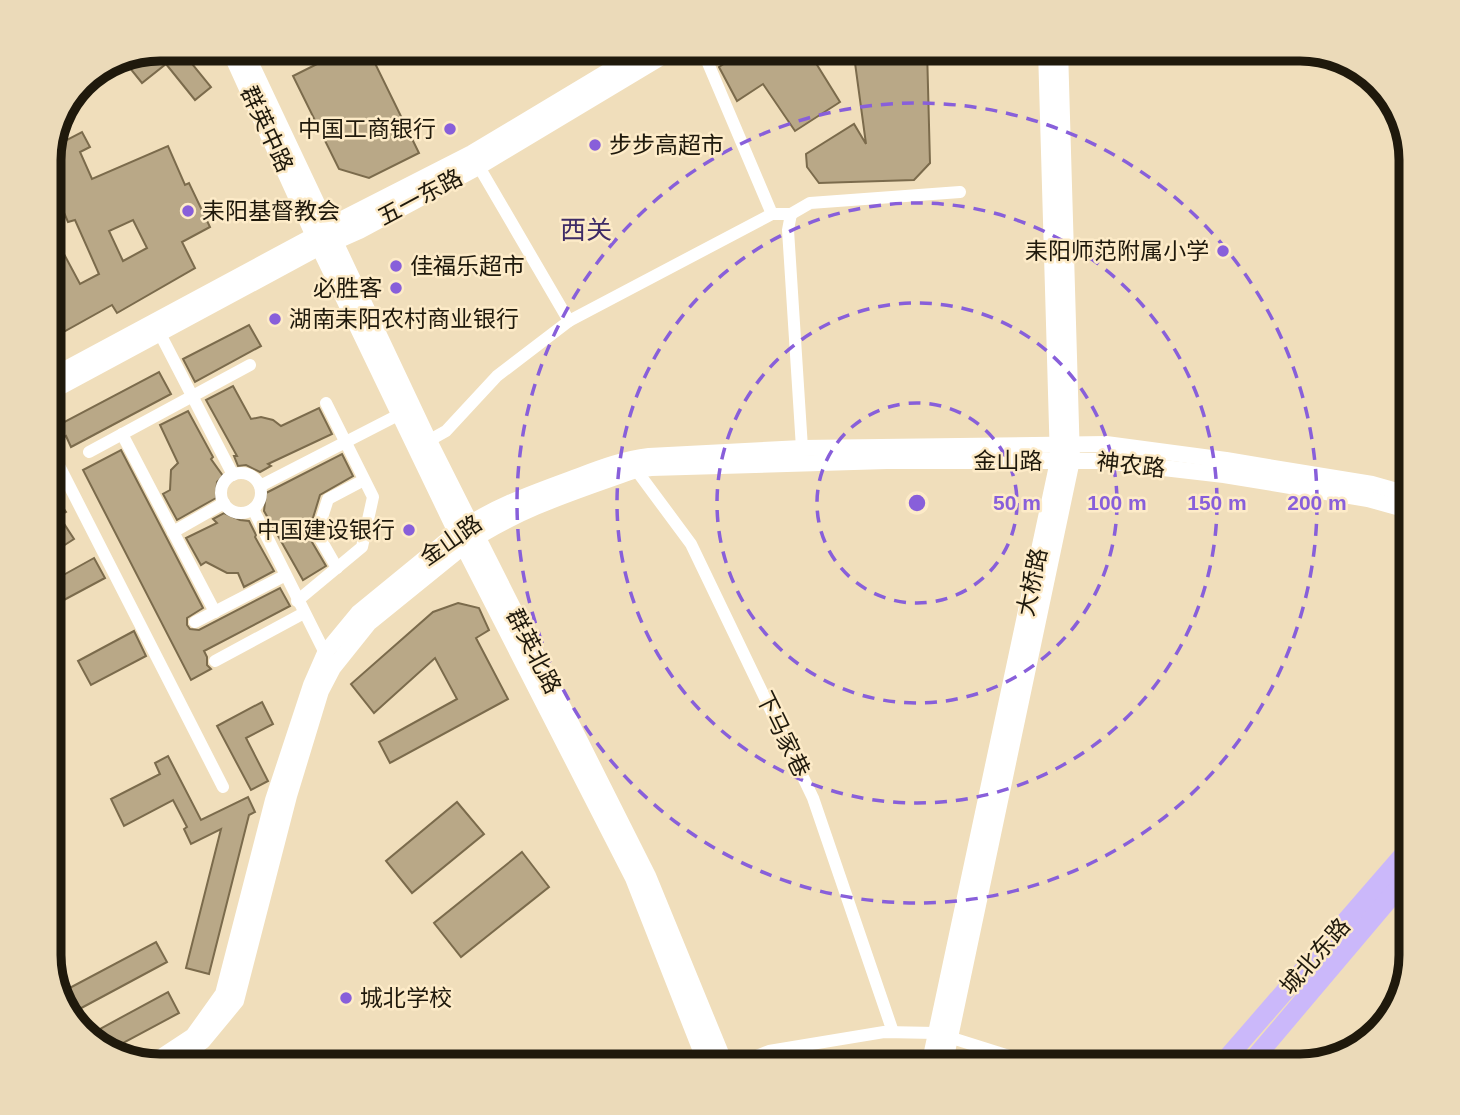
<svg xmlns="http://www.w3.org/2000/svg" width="1460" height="1115" font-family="Arial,'Noto Sans SC',sans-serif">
	<rect width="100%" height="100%" fill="#f0debb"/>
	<g fill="#b9a887" stroke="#7b6b4c" stroke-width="2" fill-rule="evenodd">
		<path d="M160,49H180L211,87L195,100L166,64L142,83L125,62Z"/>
		<path d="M347,49H368L419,153L369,178L339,169L293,76Z"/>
		<path d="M747,49H831L814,60L840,102L795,131L763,84L737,101L719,67Z"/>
		<path d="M892,49H927L930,163L914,180L819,183L807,167L806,154L854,124L866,144L855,63Z"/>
		<path d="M61,129L67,140L82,132L90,147L80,152L92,179L168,146L185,185L189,183L210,227L182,242L195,268L117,313L112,305L49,340V226L80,284L99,274L75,220L68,222L49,178V153ZM133,220L147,248L123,261L109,231Z"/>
		<path d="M249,325L261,346L195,382L183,359Z"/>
		<path d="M159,372L171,394L71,447L66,436L56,442L49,437V430Z"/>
		<path d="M233,386L251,419L261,417L273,420L281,426L319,408L332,434L268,464L271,466L260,472L246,465L238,466L234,456H237L206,400Z"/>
		<path d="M188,411L213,457L211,459L223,476L217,482L216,498L177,520L163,494L170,490L171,470L178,463L160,425Z"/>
		<path d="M121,450L203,608L187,618V625L190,629L199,630L280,588L290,606L204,651L207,657V665L211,669L191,680L83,470Z"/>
		<path d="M342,454L353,476L320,495L309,531V537L326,566L303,580L264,511L266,493Z"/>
		<path d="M49,487L66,512L59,516L74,539L49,555Z"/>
		<path d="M224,513L240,520L249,521L256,535L255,537L274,571L244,587L238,573H227L206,562L201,565L186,538L217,523L213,519Z"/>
		<path d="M94,558L105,578L49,608V583Z"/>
		<path d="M458,603L479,608L489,630L476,638L508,699L390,763L379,742L457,699L435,658L374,713L351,684L433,612Z"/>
		<path d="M134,631L146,656L91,685L78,661Z"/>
		<path d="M262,702L273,724L246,738L268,781L251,790L217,726Z"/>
		<path d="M168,756L201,820L248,797L255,812L249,815L209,974L186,968L221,829L191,844L184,829L187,827L173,800L124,826L111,799L160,774L155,763Z"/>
		<path d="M457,802L484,834L412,893L386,861Z"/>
		<path d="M522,852L549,887L461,957L434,923Z"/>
		<path d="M156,942L167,962L72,1013L62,992Z"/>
		<path d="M168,992L179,1013L112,1049L92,1043L87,1036Z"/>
	</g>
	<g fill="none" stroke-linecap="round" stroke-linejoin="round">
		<g stroke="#fff" stroke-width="12">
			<path d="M702,49L772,214"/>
			<path d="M475,160L569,321"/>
			<path d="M791,214L788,230L802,448"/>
			<path d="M156,326L233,475"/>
			<path d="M122,434L215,612"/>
			<path d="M421,445L446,431L497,376L569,321L772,214H791L810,203L960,192"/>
			<path d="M49,446L223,787"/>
			<path d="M89,452L250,365"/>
			<path d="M631,463L691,544L813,798L893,1032"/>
			<circle cx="241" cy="493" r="20"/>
			<path d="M260,486L406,411"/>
			<path d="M253,509L328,659"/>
			<path d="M173,532L224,503"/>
			<path d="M337,568L317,533L328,499L364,480"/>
			<path d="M297,601L362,547L373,497L326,403"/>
			<path d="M195,622L284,576"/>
			<path d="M215,661L304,613"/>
			<path d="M732,1066L769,1051L884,1032L936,1033L1041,1066"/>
		</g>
		<g stroke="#fff" stroke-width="16">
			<path d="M49,378L315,235"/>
			<path d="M49,393L320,247"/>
			<path d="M186,1053L203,1041L236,1001L289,796L321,691L333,668L369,623L464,546C515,510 577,491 636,470L651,468L887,461H1103L1224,475L1368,499L1411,511"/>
			<path d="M152,1063L193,1036L223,994L273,800L311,685L325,653L358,613L457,532C492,507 535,492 576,477C600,468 623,459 649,456L802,448L1106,444L1226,460L1372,484L1411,495"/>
			<path d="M929,1066L1058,461L1046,49"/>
			<path d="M944,1066L1072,460L1060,49"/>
		</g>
		<g stroke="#fff" stroke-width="18">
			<path d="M230,49L320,247L457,532L634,878L708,1066"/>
			<path d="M243,49L428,441L647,876L725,1066"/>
			<path d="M317,233L472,154L647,49"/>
			<path d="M323,246L359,230L478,166L673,49"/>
		</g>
		<g stroke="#cbb8fa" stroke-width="19">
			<path d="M1220,1066L1411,846"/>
			<path d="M1248,1066L1411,873"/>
		</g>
	</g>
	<g fill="none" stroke="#885fda" stroke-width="3.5" stroke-dasharray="12 9">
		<circle cx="917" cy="503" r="100"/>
		<circle cx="917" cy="503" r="200"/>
		<circle cx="917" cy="503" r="300"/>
		<circle cx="917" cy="503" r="400"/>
	</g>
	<g fill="#885fda" stroke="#fdebc8" stroke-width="2.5">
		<circle cx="450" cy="129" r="7"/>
		<circle cx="595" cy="145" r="7"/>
		<circle cx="188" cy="211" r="7"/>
		<circle cx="1223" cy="251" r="7"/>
		<circle cx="396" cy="266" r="7"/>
		<circle cx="396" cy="288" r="7"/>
		<circle cx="275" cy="319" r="7"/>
		<circle cx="409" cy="530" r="7"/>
		<circle cx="346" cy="998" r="7"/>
	</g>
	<g text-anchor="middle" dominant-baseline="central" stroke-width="5" stroke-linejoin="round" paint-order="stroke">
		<g font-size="23" fill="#1f190c" stroke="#fdebc8">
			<text transform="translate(267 129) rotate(65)">群英中路</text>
			<text transform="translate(420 197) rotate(-28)">五一东路</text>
			<text x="1008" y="461">金山路</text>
			<text transform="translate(1131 465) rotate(6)">神农路</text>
			<text transform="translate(451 540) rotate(-35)">金山路</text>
			<text transform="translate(1032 582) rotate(-78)">大桥路</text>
			<text transform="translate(534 651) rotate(63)">群英北路</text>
			<text transform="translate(783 734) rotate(64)">下马家巷</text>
			<text transform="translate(1315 956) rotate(-49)">城北东路</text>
		</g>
		<g font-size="23" fill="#1f190c" stroke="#fdebc8" text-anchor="start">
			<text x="436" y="129" text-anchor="end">中国工商银行</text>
			<text x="609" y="145">步步高超市</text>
			<text x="202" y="211">耒阳基督教会</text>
			<text x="1209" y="251" text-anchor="end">耒阳师范附属小学</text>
			<text x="410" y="266">佳福乐超市</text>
			<text x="382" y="288" text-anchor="end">必胜客</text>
			<text x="289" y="319">湖南耒阳农村商业银行</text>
			<text x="395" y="530" text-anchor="end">中国建设银行</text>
			<text x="360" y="998">城北学校</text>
		</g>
		<g font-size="26" fill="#3e2b66" stroke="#fdebc8">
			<text x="586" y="230">西关</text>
		</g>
	</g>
	<path d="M0 0H1460V1115H0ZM160 61H1300A99 99 0 0 1 1399 160V955A99 99 0 0 1 1300 1054H160A99 99 0 0 1 61 955V160A99 99 0 0 1 160 61Z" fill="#ebdab9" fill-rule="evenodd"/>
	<path fill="none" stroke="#1f190c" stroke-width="9" d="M160 61H1300A99 99 0 0 1 1399 160V955A99 99 0 0 1 1300 1054H160A99 99 0 0 1 61 955V160A99 99 0 0 1 160 61Z"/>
	<circle cx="917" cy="503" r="10" fill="#885fda" stroke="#fdebc8" stroke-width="3.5"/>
	<g font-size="21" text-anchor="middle" font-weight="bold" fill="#885fda" stroke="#fdebc8" stroke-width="5" stroke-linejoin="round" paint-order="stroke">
		<text x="1017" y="510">50 m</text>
		<text x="1117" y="510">100 m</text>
		<text x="1217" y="510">150 m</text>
		<text x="1317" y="510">200 m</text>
	</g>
</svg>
